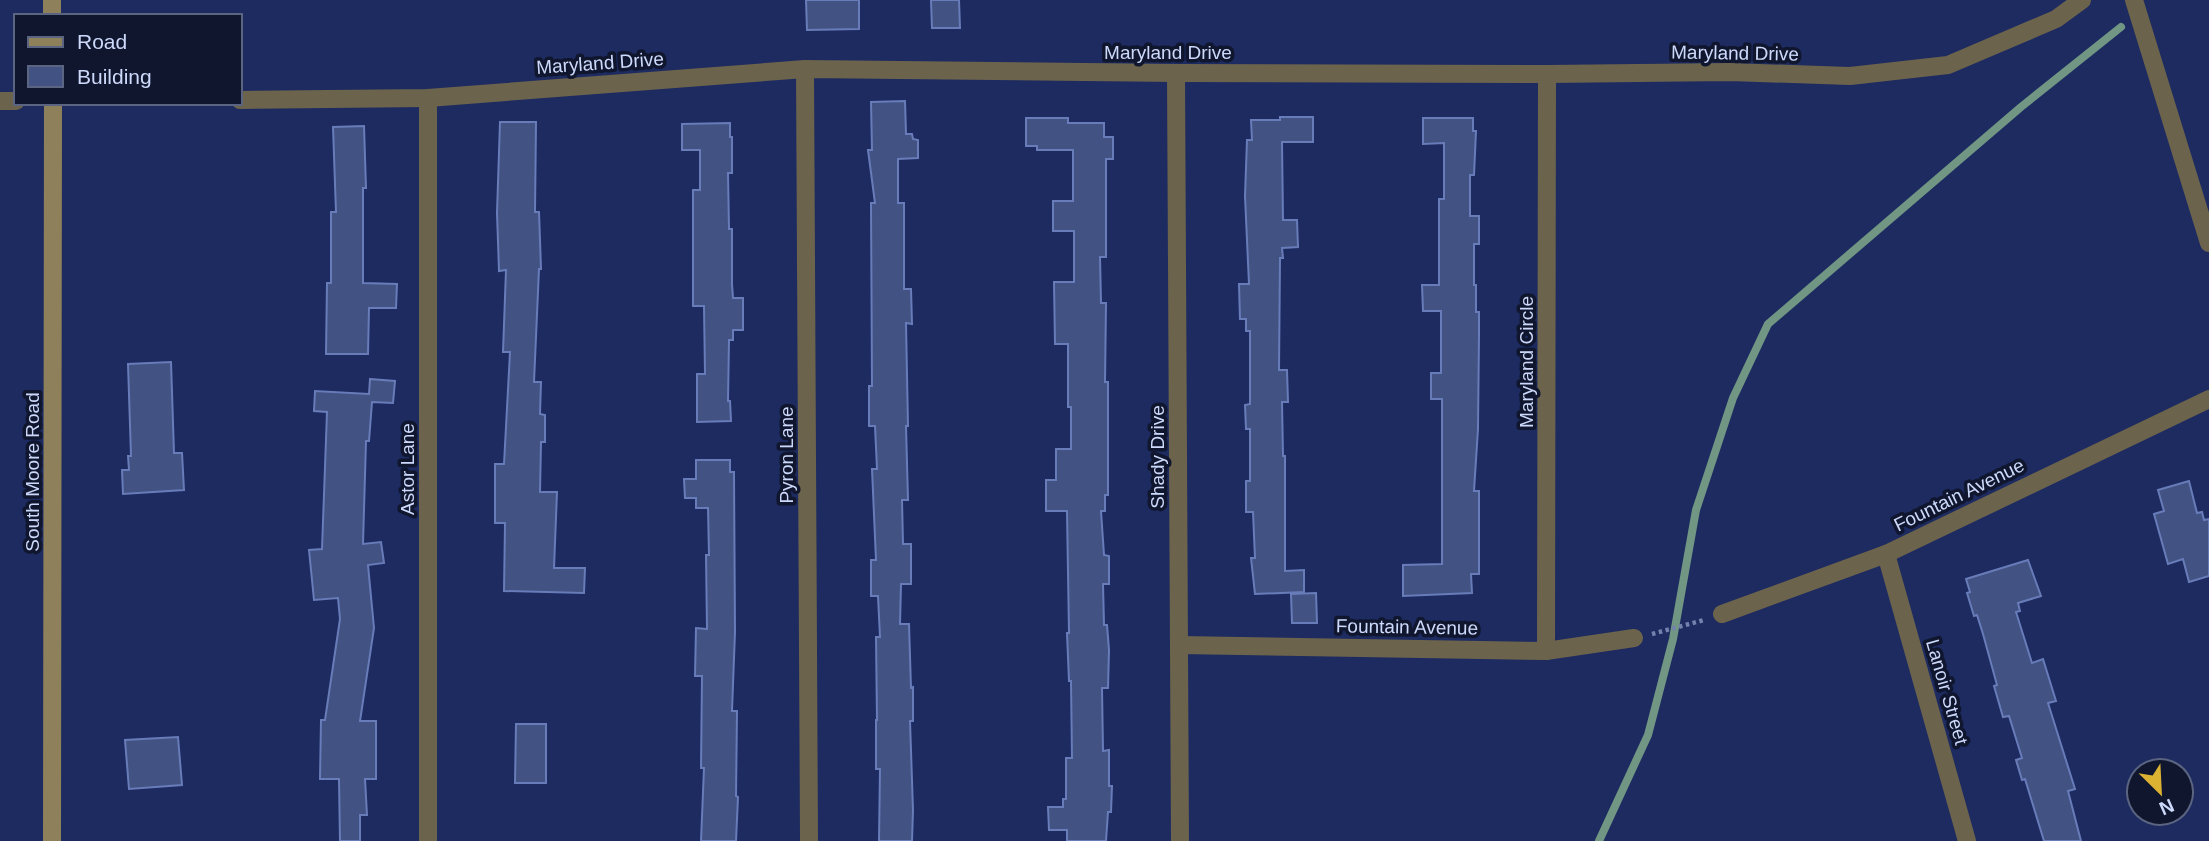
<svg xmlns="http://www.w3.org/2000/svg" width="2209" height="841" font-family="Arial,sans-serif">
	<rect width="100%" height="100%" fill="#1d2b60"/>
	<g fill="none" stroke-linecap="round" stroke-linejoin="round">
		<path stroke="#719684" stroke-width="8" d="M1599,841L1648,735L1673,639L1696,510L1733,398L1768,324L2021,107L2121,27"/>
	</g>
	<g fill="#425282" stroke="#687cb9" stroke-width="2">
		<path d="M806,0H859V29L807,30Z"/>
		<path d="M931,0H959L960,28H932Z"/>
		<path d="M905,101L906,134H912L913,139L918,140V158L898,159V203H904V289H911L912,324L906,323L908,426H906L908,500H902L903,544H911V584H901L900,624H909L911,688L913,687V721H910L913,810L912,841H879L880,769H876V720H877L876,637H880L878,596H871V560H876L872,469H877L875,426H869V386H872L871,203H875L868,150H872L871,102Z"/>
		<path d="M1280,117H1313V142H1282L1283,220H1297L1298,247L1282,248L1283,258H1280L1279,370H1287L1288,402H1282L1283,456H1285V571L1304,570V592L1255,594L1251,558H1255L1253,512H1246V481H1250V429H1246L1245,405L1250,404V331H1246V319H1240L1239,284H1249L1245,196L1247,140H1252L1251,120H1280Z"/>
		<path d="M1026,118H1068V123H1104V137H1113V159H1106V257H1100L1101,303H1106L1105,382H1108V495H1105V511H1101L1104,555L1109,556V584H1103L1104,625H1107L1109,650L1108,688H1102L1103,751L1109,750V786H1112L1111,812H1108L1106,841H1067V830H1049L1048,807H1063V799H1066V758H1072L1071,681H1069L1067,633H1069L1067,511H1046V480H1056V449H1071V407H1068V344H1055L1054,282H1074V231H1053V201H1073V150H1037V146H1026Z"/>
		<path d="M1423,118H1473V131H1476L1474,175H1470V216H1479V244H1474V285H1476V312H1479V335L1478,429L1474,491H1479V574H1471L1472,593L1403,596V565L1442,564V399H1431V373H1441V311H1423L1422,285H1439V199H1444V143L1423,144Z"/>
		<path d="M500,122H536L535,212H539L541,269H539L534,382H541L540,414L545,415V442H541L540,492H557L554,568H585L584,593L504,591L505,523H495V464H504L510,352H503L506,270L499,271L497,213Z"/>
		<path d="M730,123V137H732V173H728L729,229H732V284L733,298H743V330H733V340H729L728,401H730L731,421L697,422V374H705L704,306H693V190H700V150H682V124Z"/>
		<path d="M364,126L366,188H363V283L397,284L396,308H369L368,354H326L327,283H331V212H336L333,127Z"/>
		<path d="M171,362L174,453H182L184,490L123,494L122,470H129L128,456H131L128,364Z"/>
		<path d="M370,379L395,381L393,403L372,402L369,441H366L363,544L381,542L384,563L368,565L374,628L360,721H376V779H365L367,815H360V841H340L339,779H320L321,720H325L340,619L338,598L314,600L309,550L322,549L327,412L314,411L315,391L369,394Z"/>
		<path d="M696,460H730V472H734L735,632L732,711H737L736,796L738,797L736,841H701L704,768H701L702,676H695L696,628L707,629L706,555H709L708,508H696V498H685L684,479H696Z"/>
		<path d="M2189,481L2197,513L2202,512L2204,520L2209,519V576L2189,582L2183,559L2168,564L2154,514L2164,511L2158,490Z"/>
		<path d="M2028,560L2041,596L2018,603L2020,611L2016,612L2032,663L2043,659L2056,701L2048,703L2075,789L2068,791L2081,841H2044L2025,779L2022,780L2016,760L2022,758L2009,716L2003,717L1994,686L1997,685L1983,634L1977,615L1974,616L1967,593L1970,592L1966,579Z"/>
		<path d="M1316,593L1317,623H1292L1291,594Z"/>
		<path d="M516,724H546V783H515Z"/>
		<path d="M178,737L182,785L129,789L125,740Z"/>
	</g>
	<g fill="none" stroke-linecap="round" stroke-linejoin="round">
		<path stroke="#7582ad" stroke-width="4.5" stroke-dasharray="3.5 3.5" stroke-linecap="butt" d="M1652,634L1704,620"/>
		<g stroke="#6c634c" stroke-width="18">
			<path d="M2134,0L2209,243"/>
			<path d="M805,69L809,841"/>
			<path d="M1176,73L1180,841"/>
			<path d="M428,98V841"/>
			<path d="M240,100L428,98L805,69L1176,73L1547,74L1730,72L1850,76L1948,65L2056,19L2082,0"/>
			<path d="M0,101H16"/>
			<path d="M1886,554L1967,841"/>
			<path d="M1722,614L1886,554L2209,399"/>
			<path d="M1179,645L1546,651L1634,638"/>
			<path d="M1546,651L1547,74"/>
		</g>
		<g stroke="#8e805a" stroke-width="18">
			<path d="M52,0V16"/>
			<path d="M52,841L53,103"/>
		</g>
	</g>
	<g text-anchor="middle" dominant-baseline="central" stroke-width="7" stroke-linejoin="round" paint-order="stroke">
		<g font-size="19" fill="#cdd9fa" stroke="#0f162e">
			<text x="1168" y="52">Maryland Drive</text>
			<text transform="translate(1735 53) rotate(1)">Maryland Drive</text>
			<text transform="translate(600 63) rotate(-4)">Maryland Drive</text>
			<text transform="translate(1526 362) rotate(-90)">Maryland Circle</text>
			<text transform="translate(786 455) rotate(-90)">Pyron Lane</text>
			<text transform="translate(1157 457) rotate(-90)">Shady Drive</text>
			<text transform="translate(407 469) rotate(-90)">Astor Lane</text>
			<text transform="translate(32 472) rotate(-90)">South Moore Road</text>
			<text transform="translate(1959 495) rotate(-26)">Fountain Avenue</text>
			<text transform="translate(1407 627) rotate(1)">Fountain Avenue</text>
			<text transform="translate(1947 692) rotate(74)">Lanoir Street</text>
		</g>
	</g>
	<rect x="14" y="14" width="228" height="91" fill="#0f162e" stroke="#5b6480" stroke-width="2"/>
	<rect x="28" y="37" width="35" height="10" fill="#8e805a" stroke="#5b6480" stroke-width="2"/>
	<text x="77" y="49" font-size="21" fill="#cdd9fa">Road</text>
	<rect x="28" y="66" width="35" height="21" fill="#425282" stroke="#5b6480" stroke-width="2"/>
	<text x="77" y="84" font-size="21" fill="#cdd9fa">Building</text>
	<g transform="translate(2160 792) rotate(156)"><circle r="33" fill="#0f162e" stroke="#5b6480" stroke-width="2"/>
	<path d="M0-5L12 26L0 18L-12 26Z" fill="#dcb233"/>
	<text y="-10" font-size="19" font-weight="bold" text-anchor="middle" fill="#cdd9fa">N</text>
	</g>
</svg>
